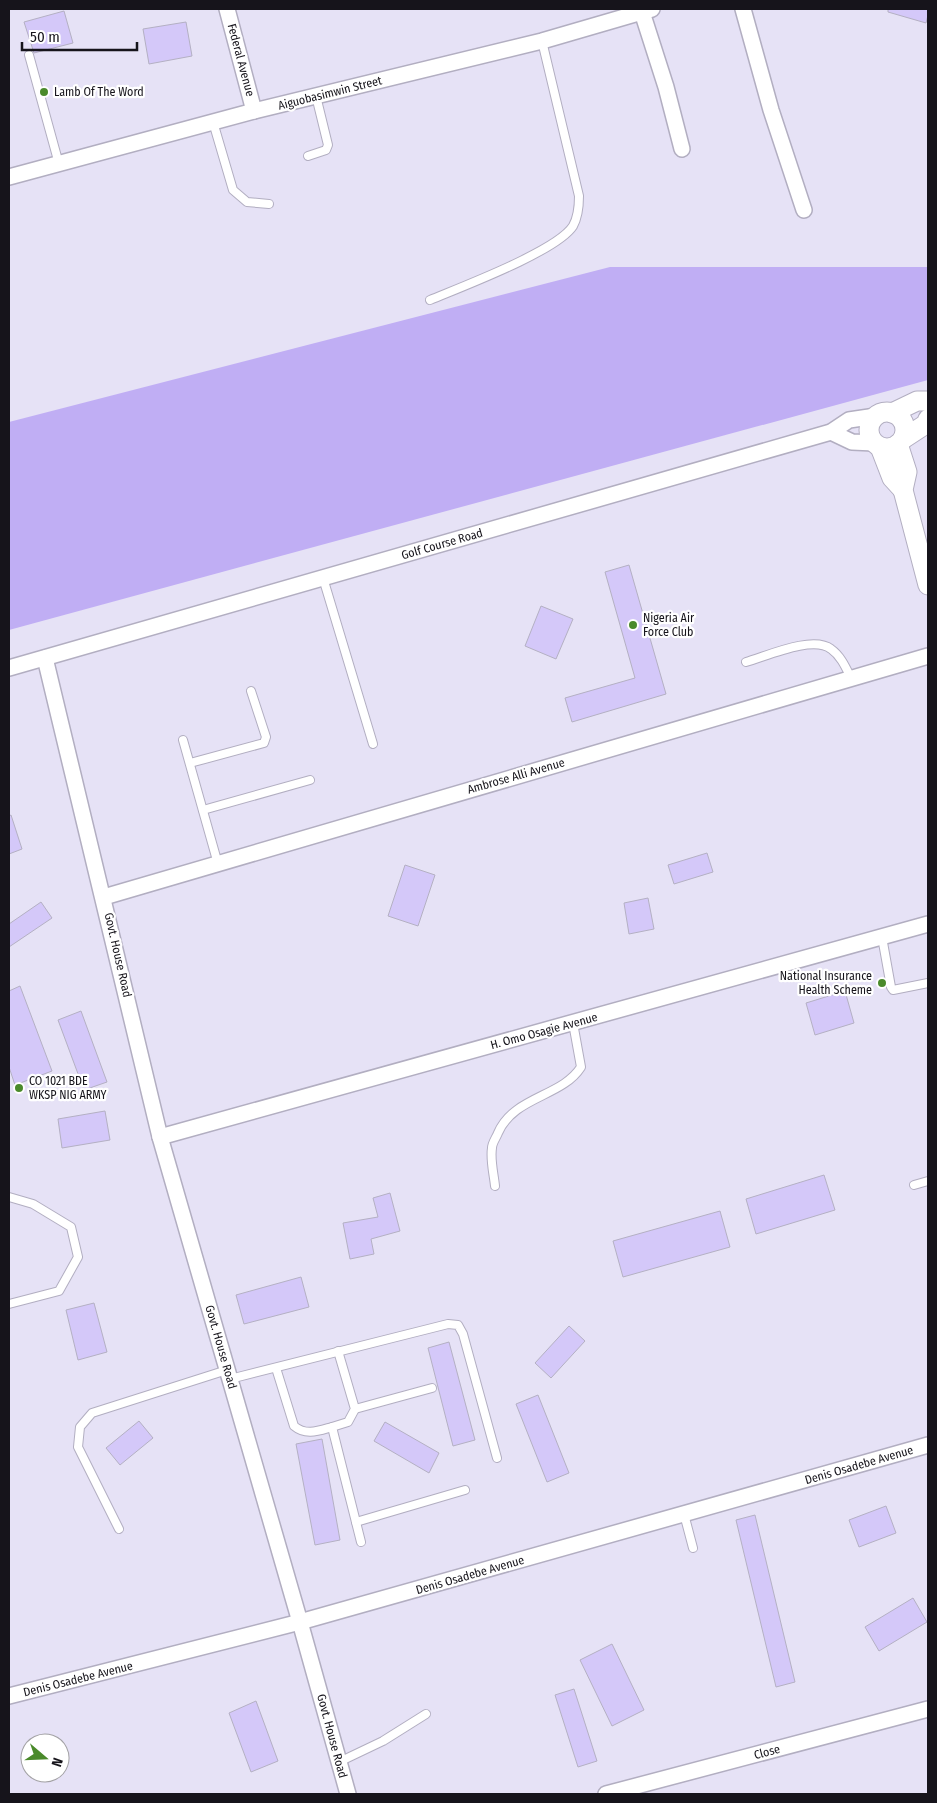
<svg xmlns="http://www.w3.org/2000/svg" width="937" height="1803" font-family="'Fira Sans Condensed',sans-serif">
	<rect width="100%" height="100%" fill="#e6e2f6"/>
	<path fill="#c0aef4" d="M610,267H928V380L9,630V422Z"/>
	<g fill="#d4c8f9" stroke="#b4b0c3">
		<path d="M888,9H928V15L926,23L888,12Z"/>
		<path d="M64,11L73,43L34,53L24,22Z"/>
		<path d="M186,22L192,56L149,64L143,29Z"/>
		<path d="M629,565L666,694L572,722L565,698L635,678L605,572Z"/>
		<path d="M541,606L573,619L556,659L525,646Z"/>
		<path d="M11,815L22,849L9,854V816Z"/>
		<path d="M707,853L713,872L674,884L668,865Z"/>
		<path d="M405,865L435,875L418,926L388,916Z"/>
		<path d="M648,898L654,929L629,934L624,903Z"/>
		<path d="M41,902L52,918L9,947V924Z"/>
		<path d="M20,986L52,1071L15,1085L9,1067V991Z"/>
		<path d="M845,991L854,1023L815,1035L806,1003Z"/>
		<path d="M81,1011L107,1082L84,1090L58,1020Z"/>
		<path d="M105,1111L110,1140L62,1148L58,1119Z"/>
		<path d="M824,1175L835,1210L756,1234L746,1199Z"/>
		<path d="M390,1193L400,1231L371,1239L374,1254L350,1259L343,1223L378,1217L373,1198Z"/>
		<path d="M720,1211L730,1247L623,1277L613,1241Z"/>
		<path d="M301,1277L309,1307L244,1324L236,1295Z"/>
		<path d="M94,1303L107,1352L78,1360L66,1310Z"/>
		<path d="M569,1326L585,1341L551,1378L535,1363Z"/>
		<path d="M449,1342L475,1440L453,1446L428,1348Z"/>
		<path d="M538,1395L569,1473L547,1482L516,1404Z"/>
		<path d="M139,1421L153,1438L120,1465L106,1448Z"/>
		<path d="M385,1422L439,1453L429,1473L374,1441Z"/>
		<path d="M322,1439L340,1540L315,1545L296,1444Z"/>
		<path d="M886,1506L896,1533L859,1547L849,1520Z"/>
		<path d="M755,1515L795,1682L776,1687L736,1520Z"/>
		<path d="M913,1598L927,1622L879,1651L865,1627Z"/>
		<path d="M612,1644L644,1710L612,1726L580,1660Z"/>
		<path d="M574,1689L597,1761L578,1767L555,1695Z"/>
		<path d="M256,1701L278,1761L251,1772L229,1713Z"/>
	</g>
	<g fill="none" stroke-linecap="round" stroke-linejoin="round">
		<defs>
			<g id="service">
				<path d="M29,55L59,164"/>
				<path d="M213,122L233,190L247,202L269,204"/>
				<path d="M308,156L326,150L328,145L316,96"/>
				<path d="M430,300C461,287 557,251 573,226C578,217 579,207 579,196L542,41"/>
				<path d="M323,578L373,744"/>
				<path d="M746,662C767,656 813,635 831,649C841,656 846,668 851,678"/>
				<path d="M183,740L218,864"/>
				<path d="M190,763L264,743L266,737L251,691"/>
				<path d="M203,810L310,780"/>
				<path d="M882,937L891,987L893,990L928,983"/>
				<path d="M914,1185L928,1181"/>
				<path d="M495,1186C494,1175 490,1160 492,1148C492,1143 496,1138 498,1133C514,1096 562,1097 581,1067L573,1023"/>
				<path d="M9,1197L33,1204L71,1227L78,1257L59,1291L9,1304"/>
				<path d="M338,1351L355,1409L348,1422L332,1427L361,1542"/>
				<path d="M276,1368L294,1426C306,1436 318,1431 332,1427"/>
				<path d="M230,1379L448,1324L458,1325L463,1334L497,1458"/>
				<path d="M355,1409L432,1388"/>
				<path d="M684,1514L693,1548"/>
				<path d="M356,1522L465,1490"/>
				<path d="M119,1529L78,1447L80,1427L92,1413L227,1370"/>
				<path d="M339,1762L383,1741L426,1714"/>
			</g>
			<g id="minor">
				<path d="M227,9L254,111"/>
				<path d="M743,9L771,110L804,210"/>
				<path d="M642,12L666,87L682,149"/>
				<path d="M9,177L254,111L542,41L652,9"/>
				<path d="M831,432L852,442L874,443"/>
				<path d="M45,658L160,1137L300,1622L348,1794"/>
				<path d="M9,668L831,432L849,420L876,416"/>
				<path d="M104,897L928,656"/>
				<path d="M160,1137L928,924"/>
				<path d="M9,1696L300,1622L928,1445"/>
				<path d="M606,1794L928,1709"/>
			</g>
			<g id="tertiary">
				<circle cx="887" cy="430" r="18"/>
				<path d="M892,413L917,401H928"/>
				<path d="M903,439L926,424L928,419"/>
				<path d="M898,444L907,472L903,490L928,585"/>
				<path d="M880,447L892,478L903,490"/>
			</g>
		</defs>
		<use href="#service" stroke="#b2aec1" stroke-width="10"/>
		<use href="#minor" stroke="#b2aec1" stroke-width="18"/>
		<use href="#tertiary" stroke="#b2aec1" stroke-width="21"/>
		<use href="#service" stroke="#fff" stroke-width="8"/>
		<use href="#minor" stroke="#fff" stroke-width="15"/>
		<use href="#tertiary" stroke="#fff" stroke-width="19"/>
	</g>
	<g fill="#4a8a2b" stroke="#fff" stroke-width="2">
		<circle cx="44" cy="92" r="5"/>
		<circle cx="633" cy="625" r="5"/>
		<circle cx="882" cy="983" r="5"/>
		<circle cx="19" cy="1088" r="5"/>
	</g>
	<g text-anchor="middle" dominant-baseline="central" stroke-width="4.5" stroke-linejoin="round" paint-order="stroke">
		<g font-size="12" fill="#16141b" stroke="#fff">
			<text transform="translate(241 60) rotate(75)">Federal Avenue</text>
			<text transform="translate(330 93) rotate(-14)">Aiguobasimwin Street</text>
			<text transform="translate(442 544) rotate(-16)">Golf Course Road</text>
			<text transform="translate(516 776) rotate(-16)">Ambrose Alli Avenue</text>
			<text transform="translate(118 955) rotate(77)">Govt. House Road</text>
			<text transform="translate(544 1031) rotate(-15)">H. Omo Osagie Avenue</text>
			<text transform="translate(221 1347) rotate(74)">Govt. House Road</text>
			<text transform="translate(859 1465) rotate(-16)">Denis Osadebe Avenue</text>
			<text transform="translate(470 1575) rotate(-16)">Denis Osadebe Avenue</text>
			<text transform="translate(78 1679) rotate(-14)">Denis Osadebe Avenue</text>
			<text transform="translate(332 1736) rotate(75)">Govt. House Road</text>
			<text transform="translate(767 1752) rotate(-15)">Close</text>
		</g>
		<g font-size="12" fill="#16141b" stroke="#fff" text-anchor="start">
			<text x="54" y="92">Lamb Of The Word</text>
			<text x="643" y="618">Nigeria Air<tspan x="643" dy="14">Force Club</tspan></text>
			<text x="872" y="976" text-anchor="end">National Insurance<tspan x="872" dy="14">Health Scheme</tspan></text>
			<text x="29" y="1081">CO 1021 BDE<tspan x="29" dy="14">WKSP NIG ARMY</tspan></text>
		</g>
	</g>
	<rect width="937" height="1803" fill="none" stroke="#16141b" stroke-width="20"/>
	<g transform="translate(45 1758) rotate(109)"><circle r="24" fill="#ffffff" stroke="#a2a1a4"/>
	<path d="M0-4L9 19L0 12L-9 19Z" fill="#4a8a2b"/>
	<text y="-8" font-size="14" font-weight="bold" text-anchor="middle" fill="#16141b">N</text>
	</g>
	<path d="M22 42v8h115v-8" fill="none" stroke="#16141b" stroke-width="2.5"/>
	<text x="30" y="42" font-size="15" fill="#16141b" stroke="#ffffff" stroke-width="4" paint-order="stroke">50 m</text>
</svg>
